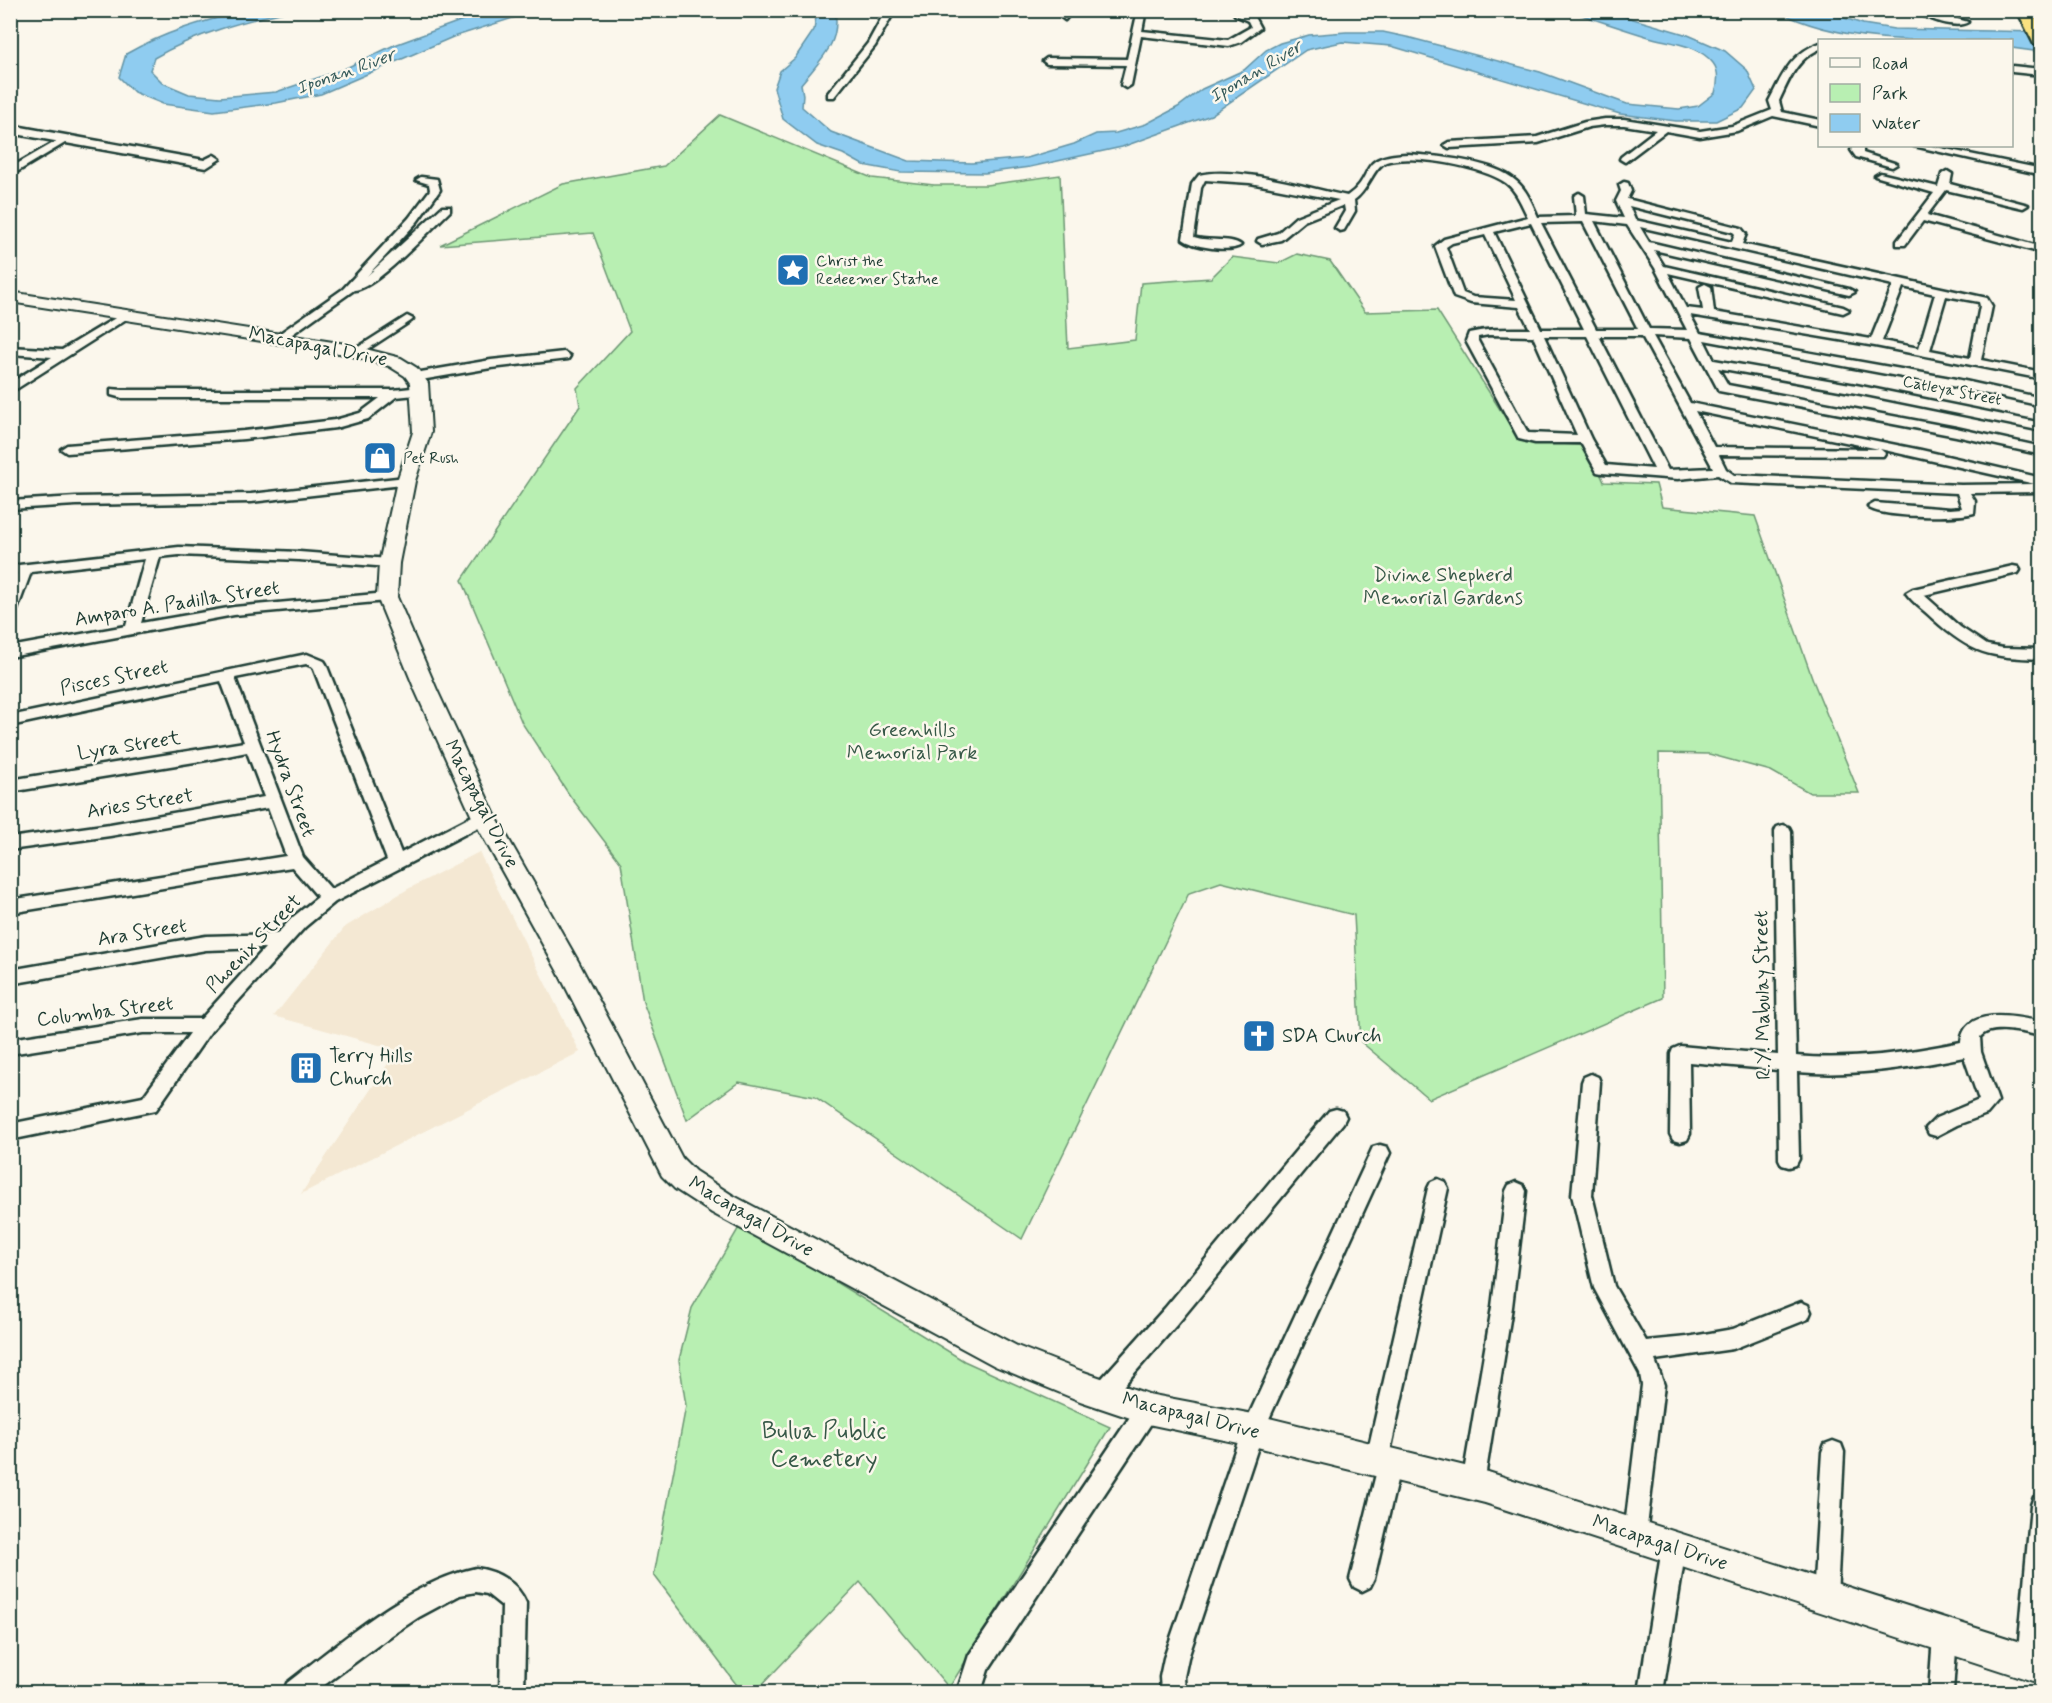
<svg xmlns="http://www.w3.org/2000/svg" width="2052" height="1703" font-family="Mynerve,sans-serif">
	<rect width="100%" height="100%" fill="#fbf7ec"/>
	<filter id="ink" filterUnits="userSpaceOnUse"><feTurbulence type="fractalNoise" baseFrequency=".0167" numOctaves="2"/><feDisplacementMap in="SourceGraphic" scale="12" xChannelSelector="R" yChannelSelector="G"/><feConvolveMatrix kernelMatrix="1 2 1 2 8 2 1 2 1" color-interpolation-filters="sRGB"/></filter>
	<g filter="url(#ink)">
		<path fill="#f4e8d3" d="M479,852L580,1052L301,1194L397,1050L274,1016L345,927L408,889Z"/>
		<g fill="#b8efb2" stroke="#6c9673" stroke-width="1.5">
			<path d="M720,115L872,178L934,185H986L1060,175L1068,348L1135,340L1141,283L1211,278L1232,257L1279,263L1297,254L1330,261L1365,312L1437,310L1520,441L1588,446L1604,482L1656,484L1662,507L1755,516L1814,683L1859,793H1810L1771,771L1709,754L1659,753L1663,998L1429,1099L1361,1042L1354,915L1221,882L1189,893L1022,1239L815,1097L739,1082L687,1120L643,1002L621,863L570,796L522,723L462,580L580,406L577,388L630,331L593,233L440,245L563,184L664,166Z"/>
			<path d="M741,1224L964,1361L1110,1427L949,1688L860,1582L755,1692H742L654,1575L686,1406L679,1360L692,1308Z"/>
		</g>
		<g fill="#8fccf0" stroke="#6293a5" stroke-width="1.5">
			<path d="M835,10C841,44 820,60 801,84L803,95L802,107L831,132L909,161L972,163L1027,158L1074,144L1096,134L1116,133L1146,124L1178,107L1202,89L1244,70L1266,50L1280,43L1309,35L1346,32H1383L1411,38L1540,72L1627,104L1679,109L1698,106L1715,93C1718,83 1720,72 1713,63C1698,44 1670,43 1649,37C1623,29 1596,20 1570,11H1606L1688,35L1725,51L1747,70L1756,90L1743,108L1716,121H1676L1620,114L1391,46L1342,42L1306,50L1211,115L1122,147L1030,167L985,173L901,172L863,165L843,154L817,145L783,119L774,88L780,71L795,58L814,30L817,11Z"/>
			<path d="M245,11H289C243,21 195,34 154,58L150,70L163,83L189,94L220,97L276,92L344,69L392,46L482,13L491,11H535L453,37L321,94L276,103L214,111L163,104L134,92L119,77L126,54C164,32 203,21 245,11Z"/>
			<path d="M1777,11H1822L1863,24L1894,29L2041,32V52L2012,48V40C1934,40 1849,47 1777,11Z"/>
		</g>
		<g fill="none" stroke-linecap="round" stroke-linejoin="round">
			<defs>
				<g id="minor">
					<path d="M886,10H895L875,46L834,97H828V93L868,43Z"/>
					<path d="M1064,10H1073L1065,20L1061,17Z"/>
					<path d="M1138,10H1146L1142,31L1228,40L1251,27L1248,21L1235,15L1234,13L1238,10L1254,17L1260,28L1241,42L1229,46L1141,36L1131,85L1126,88L1121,85L1126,65L1047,64L1043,61L1047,58L1127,59Z"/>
					<path d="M1913,10H1926L1968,22C1956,30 1925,18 1913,10Z"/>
					<path d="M2039,11H2042V17L2035,14Z"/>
					<path d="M1820,43V49C1796,59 1789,80 1779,101L1782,112L1820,120V126L1773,116L1737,131L1700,137L1666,131L1625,162L1620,159L1621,157L1656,130L1624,125H1605L1589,127L1538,143L1449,148L1444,145L1449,142L1537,137L1585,122L1605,119H1624L1700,131L1732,126L1772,110L1769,101C1782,76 1791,53 1820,43Z"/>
					<path d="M2012,66L2042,69V75L2012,72Z"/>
					<path d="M62,138L70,140L10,176V168Z"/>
					<path d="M1853,146H1863V153L1897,164L1892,167L1856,157L1851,150Z"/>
					<path d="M1914,146H1931L2042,169V175Z"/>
					<path d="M1408,154C1437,156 1495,161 1516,181C1527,190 1532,204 1538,217L1576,216L1574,196L1579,193L1584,196L1586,214L1624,218L1616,201L1621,191L1619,185L1624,182L1628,183L1631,191L1627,199L1741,228L1746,234L1742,244L1987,298L1992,306L1981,360L2042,372V379L1875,346L1690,315L1700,333L1951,378L2042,398V406L1951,386L1704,340L1714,360L1856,385L2042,423V431L1856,393L1718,368L1728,385L1956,428L2042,447V455L1956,436L1719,391L1691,338L1653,336L1690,403L1921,450L2042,478V492L1970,493L1975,501L1974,513C1956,518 1880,518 1868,507L1875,503L1950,509L1962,508L1957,493L1731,483L1718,475L1678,479L1602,473L1597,472L1581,443H1535L1519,439L1466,341L1469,333C1489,328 1509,329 1530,329L1519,307L1471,303L1454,297L1435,246L1444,239L1528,217C1522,206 1517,191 1506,183C1485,167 1411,153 1386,162C1373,167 1369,190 1354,200L1355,211L1344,230L1340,231L1335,228L1345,211L1344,205L1304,221L1281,240L1262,244L1257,241L1258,239L1278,233L1296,217L1339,200L1250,183L1205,180L1201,188L1194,237C1208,242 1230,237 1241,245C1231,253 1193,247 1183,239L1192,184L1199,175C1238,166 1307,188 1347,196C1378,175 1354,156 1408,154ZM1629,206L1733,232L1735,234L1732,242L1635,220ZM1594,221L1627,225L1655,268L1687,330L1649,329ZM1583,222L1638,329H1596L1541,223ZM1531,223L1584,329H1541L1494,232ZM1640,227L1893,285L1871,339L1714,312L1711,287L1705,284L1699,287L1703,310L1686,308L1668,273L1843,313L1849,310L1843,307L1664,266L1654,250L1849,295L1855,292L1849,289L1649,242ZM1485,235L1516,300L1473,297L1463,293L1446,247L1452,243ZM1903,287L1935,294L1919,348L1882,341ZM1946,296L1979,302L1980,306L1970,358L1930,350ZM1489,335L1533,336L1577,435L1528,433L1478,341V337ZM1544,336H1587L1654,469L1606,465L1591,439ZM1599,336H1642L1713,468L1668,470ZM1695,411L1879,449L1714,447ZM1880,449L2035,484L1961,485L1734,475L1726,469L1719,455L1883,456L1885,453Z"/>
					<path d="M1947,171L1952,174L1950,184L2028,205L2023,208L1946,190L1927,215L2042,247V253L1923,221L1905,245H1897V241L1934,193L1875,176L1880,173L1938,187L1942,174Z"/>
					<path d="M421,177L437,179L440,190L417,222L367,276L442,207H450V211C432,228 375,290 354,290L284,340H276V336L343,289L409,218L430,190L429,184L416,180Z"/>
					<path d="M127,311L131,312V316L10,393V383L52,357L10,354V347L62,350Z"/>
					<path d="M407,316L413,319L411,321L362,353L358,355L352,351Z"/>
					<path d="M564,352L570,356L568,359L491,368L415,381L409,377L415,373L491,360Z"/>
					<path d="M421,387L425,388V394L396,397L368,419L336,428L244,439L67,453L61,449L67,445L244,431L335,420L360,413L380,398H122L111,395V389L123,390H393Z"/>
					<path d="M406,477L411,478L412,481L411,484L251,502L76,505L10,509V501L76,497L251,494Z"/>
					<path d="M179,547L299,552L389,559L396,563L389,567L299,560L179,555L160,557L141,623L234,607L387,593L394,597L387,601L234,615L10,657V647L126,626L145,559L31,572L17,610L10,614V590L17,573L10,574V566Z"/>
					<path d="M2013,566L2018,567L2020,570L2018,573L1924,595L1960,627L1987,645L2003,648L2042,649V659C1989,657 1973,655 1933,619C1924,610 1913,603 1906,593L1913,589Z"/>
					<path d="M307,654L324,661L326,664L401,853L478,813H490L492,817L490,821L335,902L305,927L211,1031L156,1110L10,1140V1124L143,1097L190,1033H143L10,1054V1039L143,1019H201L265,948L206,950L10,984V970L206,936L277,934L293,917L318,897L292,867L10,913V900L286,856L268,808L110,836L10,850V838L110,824L264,797L247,752L207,760L10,792V780L244,742L221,681L10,726V716ZM306,664L313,667L387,860L331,889L303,857L235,678Z"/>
					<path d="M1783,825L1789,827L1791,831L1796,1056C1852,1061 1907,1053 1961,1042C1965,1005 2017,1017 2042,1022V1036C2025,1033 1992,1023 1980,1037L1981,1052L1998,1101L1987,1114L1957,1125L1936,1136L1929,1134L1926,1128L1936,1118L1979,1100L1964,1057C1909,1068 1853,1077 1797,1072L1799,1159L1796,1165L1789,1167L1782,1165L1779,1159L1778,1070L1689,1062L1690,1134L1687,1140L1680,1142L1673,1140L1670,1134L1671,1054L1673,1049L1680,1046L1778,1055L1775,831L1777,827Z"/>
					<path d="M1591,1074L1598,1077L1600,1082L1592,1195L1614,1286L1646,1341L1687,1337L1733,1329L1801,1302L1808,1305L1811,1312L1808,1319L1733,1349L1655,1360L1664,1385L1646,1535L1643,1543L1635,1546L1627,1543L1624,1535L1642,1385L1640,1374L1594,1288L1572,1195L1582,1082L1584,1077Z"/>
					<path d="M1336,1109L1343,1111L1346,1117L1343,1123L1179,1322L1111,1400L1103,1403L1095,1400L1092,1393L1095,1386L1165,1308L1329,1111Z"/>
					<path d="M1380,1145L1387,1147L1390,1153L1263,1432L1188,1658L1184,1677L1185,1692H1161L1160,1677L1164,1658L1242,1430L1373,1147Z"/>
					<path d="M1438,1179L1445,1182L1448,1188L1390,1452L1398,1455L1401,1463L1374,1579L1370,1587L1362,1591L1354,1587L1350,1579L1377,1470L1369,1467L1366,1459L1428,1188L1431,1182Z"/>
					<path d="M1516,1182L1523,1185L1526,1191L1512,1307L1484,1484L1481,1492L1473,1495L1465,1492L1462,1484L1492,1307L1506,1191L1509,1185Z"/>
					<path d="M1148,1398L1156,1402L1159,1409L1156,1416L988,1670L981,1692H957L969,1655L1140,1402Z"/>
					<path d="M1833,1441L1841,1444L1844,1452L1837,1597L1833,1605L1825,1609L1817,1605L1813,1597L1822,1452L1825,1444Z"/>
					<path d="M2042,1494V1658L2038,1672L2029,1675L2020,1672L2017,1663L2031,1505L2034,1497Z"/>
					<path d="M1674,1536L1682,1540L1686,1548L1663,1692H1639L1662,1548L1666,1540Z"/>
					<path d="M476,1568C498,1571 517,1582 526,1603L524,1692H500L502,1606L487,1594L476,1592L460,1595L419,1617L392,1635L315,1692H284L287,1683C342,1641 407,1583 476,1568Z"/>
					<path d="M1945,1624L1953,1628L1957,1636L1953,1692H1929L1933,1636L1937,1628Z"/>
				</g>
				<path id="tertiary" d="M10,125L204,160L214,155L220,159L206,168L10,133Z"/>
				<path id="secondary" d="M10,292L346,344L401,358L417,368L428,383L431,432L415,481L399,563L397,597L437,690L496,817L578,961L682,1158L695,1171L732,1195L1017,1346L1081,1371L1148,1394L1253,1414L1485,1471L2042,1649V1684L1485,1503L1253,1446L1148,1424L1080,1401L995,1366L712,1213L675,1189L662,1176L558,972L472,817L415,690L377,597L379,563L397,481L413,432L410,383L405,376L389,366L345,354L10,302Z"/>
				<path id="trunk" d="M2017,10H2032L2042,29V48L2034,44Z"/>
			</defs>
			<use href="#minor" stroke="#1f3d34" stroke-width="5"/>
			<use href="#tertiary" stroke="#1f3d34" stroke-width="5"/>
			<use href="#secondary" stroke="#1f3d34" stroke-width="4"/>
			<use href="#trunk" stroke="#1f3d34" stroke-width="5"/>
			<use href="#minor" fill="#fbf7ec" fill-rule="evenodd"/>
			<use href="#tertiary" fill="#fbf7ec" fill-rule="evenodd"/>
			<use href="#secondary" fill="#fbf7ec" fill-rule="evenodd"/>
			<use href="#trunk" fill="#fae180" fill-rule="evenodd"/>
		</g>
	</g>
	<defs>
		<symbol id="sight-square" viewBox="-11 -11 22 22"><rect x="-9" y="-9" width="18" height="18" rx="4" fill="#1f6fb2" stroke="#fbf7ec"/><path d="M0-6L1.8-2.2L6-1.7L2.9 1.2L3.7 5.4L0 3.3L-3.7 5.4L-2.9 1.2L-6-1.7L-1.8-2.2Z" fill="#fff"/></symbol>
		<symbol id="shop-square" viewBox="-11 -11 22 22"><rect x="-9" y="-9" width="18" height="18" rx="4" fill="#1f6fb2" stroke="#fbf7ec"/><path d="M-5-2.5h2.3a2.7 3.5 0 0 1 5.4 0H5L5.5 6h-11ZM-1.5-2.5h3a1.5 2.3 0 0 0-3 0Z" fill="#fff"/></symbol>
		<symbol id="church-square" viewBox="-11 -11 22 22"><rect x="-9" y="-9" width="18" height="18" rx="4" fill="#1f6fb2" stroke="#fbf7ec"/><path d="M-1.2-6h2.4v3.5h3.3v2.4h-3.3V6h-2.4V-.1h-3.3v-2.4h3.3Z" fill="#fff"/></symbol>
		<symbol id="building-square" viewBox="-11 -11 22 22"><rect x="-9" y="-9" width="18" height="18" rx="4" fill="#1f6fb2" stroke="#fbf7ec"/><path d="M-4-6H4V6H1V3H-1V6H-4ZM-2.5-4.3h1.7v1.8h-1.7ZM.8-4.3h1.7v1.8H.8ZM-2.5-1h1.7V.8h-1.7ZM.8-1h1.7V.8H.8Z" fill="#fff"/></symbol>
	</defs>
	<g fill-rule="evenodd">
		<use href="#sight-square" x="774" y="251" width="38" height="38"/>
		<use href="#shop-square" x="361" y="439" width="38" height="38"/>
		<use href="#church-square" x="1240" y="1017" width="38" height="38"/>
		<use href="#building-square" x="287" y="1049" width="38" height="38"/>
	</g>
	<g text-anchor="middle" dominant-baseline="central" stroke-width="5" stroke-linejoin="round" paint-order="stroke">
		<g font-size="16" fill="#1f3d34" stroke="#fbf7ec" text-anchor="start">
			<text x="816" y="261">Christ the<tspan x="816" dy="18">Redeemer Statue</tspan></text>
			<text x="403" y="458">Pet Rush</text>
		</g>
		<g font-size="16" fill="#1f3d34" stroke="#fbf7ec">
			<text transform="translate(1952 391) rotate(11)">Catleya Street</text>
		</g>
		<g font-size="18" font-style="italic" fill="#355a5a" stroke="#fbf7ec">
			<text transform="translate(346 72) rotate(-20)">Iponan River</text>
			<text transform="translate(1256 72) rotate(-31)">Iponan River</text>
		</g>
		<g font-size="20" fill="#1f3d34" stroke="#fbf7ec">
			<text transform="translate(318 347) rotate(11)">Macapagal Drive</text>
			<text transform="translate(177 604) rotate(-9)">Amparo A. Padilla Street</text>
			<text transform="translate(114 678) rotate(-12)">Pisces Street</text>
			<text transform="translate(129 746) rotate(-9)">Lyra Street</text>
			<text transform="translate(290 784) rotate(70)">Hydra Street</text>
			<text transform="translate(140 804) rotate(-9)">Aries Street</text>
			<text transform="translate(481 804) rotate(63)">Macapagal Drive</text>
			<text transform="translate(142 933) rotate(-9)">Ara Street</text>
			<text transform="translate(254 944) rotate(-46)">Phoenix Street</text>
			<text transform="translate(1763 995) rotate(-91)">R.Y. Mabulay Street</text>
			<text transform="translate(105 1012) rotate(-7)">Columba Street</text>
			<text transform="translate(751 1217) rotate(30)">Macapagal Drive</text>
			<text transform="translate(1191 1416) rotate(14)">Macapagal Drive</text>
			<text transform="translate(1660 1543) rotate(18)">Macapagal Drive</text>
		</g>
		<g font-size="20" fill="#365847" stroke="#fbf7ec">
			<text x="1443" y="575">Divine Shepherd<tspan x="1443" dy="23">Memorial Gardens</tspan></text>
			<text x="912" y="730">Greenhills<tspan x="912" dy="23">Memorial Park</tspan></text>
		</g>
		<g font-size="20" fill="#1f3d34" stroke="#fbf7ec" text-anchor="start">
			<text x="1282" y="1036">SDA Church</text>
			<text x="329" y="1056">Terry Hills<tspan x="329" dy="23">Church</tspan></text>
		</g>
		<g font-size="24" fill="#365847" stroke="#fbf7ec">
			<text x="824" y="1431">Bulua Public<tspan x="824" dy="28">Cemetery</tspan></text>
		</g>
	</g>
	<rect width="2052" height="1703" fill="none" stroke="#fbf7ec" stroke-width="36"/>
	<rect x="18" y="18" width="2016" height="1667" fill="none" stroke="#1f3d34" stroke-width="2" filter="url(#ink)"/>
	<rect x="1818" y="39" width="195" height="108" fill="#fbf7ec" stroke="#a3ada2" stroke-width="1.5"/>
	<rect x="1830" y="58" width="30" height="9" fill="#fbf7ec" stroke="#a3ada2" stroke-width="1.5"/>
	<text x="1872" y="69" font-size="18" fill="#1f3d34">Road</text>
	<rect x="1830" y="84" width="30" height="18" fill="#b8efb2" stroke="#a3ada2" stroke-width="1.5"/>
	<text x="1872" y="99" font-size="18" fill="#1f3d34">Park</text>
	<rect x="1830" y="114" width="30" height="18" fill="#8fccf0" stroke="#a3ada2" stroke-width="1.5"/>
	<text x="1872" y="129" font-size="18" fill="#1f3d34">Water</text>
</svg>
